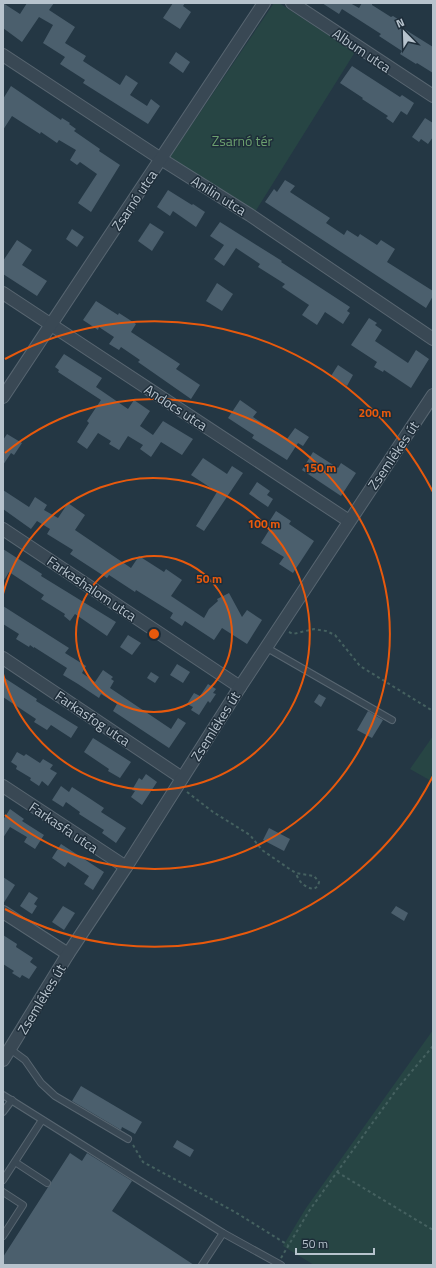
<svg xmlns="http://www.w3.org/2000/svg" width="436" height="1268" font-family="'Titillium Web',sans-serif">
	<rect width="100%" height="100%" fill="#243744"/>
	<g fill="#274544">
		<path d="M274,3H279L355,52L255,212L170,157Z"/>
		<path d="M433,736V782L410,769Z"/>
		<path d="M433,1030V1265H314L283,1246L306,1208Z"/>
	</g>
	<g fill="#4b5f6d">
		<path d="M3,3L20,14L27,3H54L49,10L75,27L65,43L86,56L83,61L120,85L126,75L138,83L130,95L147,106L151,99L160,106L148,124L83,83L85,80L60,64L65,57L43,43L53,25L39,17L22,42L3,28Z"/>
		<path d="M173,3H185L183,6L191,12L180,29L163,18Z"/>
		<path d="M322,3H350L359,8L362,3H372V5L391,17L393,16L404,23L401,27L433,47V73L417,63L416,64L400,54L402,51L379,36L381,34L342,9L339,14Z"/>
		<path d="M176,52L190,62L183,73L169,63Z"/>
		<path d="M352,66L400,97L402,95L414,103L407,115L401,111L393,123L386,118L388,116L362,99L363,98L340,83Z"/>
		<path d="M11,86L61,120L62,118L70,123L69,124L76,129L74,131L100,149L99,151L120,165L91,212L78,203L97,174L80,162L77,165L70,160L76,150L59,140L57,143L41,132L40,134L12,116L3,130V99Z"/>
		<path d="M425,118L433,123V137L428,144L421,139L419,142L412,137Z"/>
		<path d="M285,180L295,186L290,192L330,218L326,223L344,235L347,230L358,237L360,234L377,245L381,240L395,249L387,262L433,291V296L426,308L265,202L274,189L277,192Z"/>
		<path d="M168,190L192,205L193,204L205,212L196,227L173,211L170,216L157,207Z"/>
		<path d="M220,222L282,261L281,262L350,307L347,311L350,313L343,324L325,312L317,325L302,315L309,305L282,287L285,284L258,267L260,264L236,248L224,266L214,259L224,245L210,236Z"/>
		<path d="M150,223L164,232L152,251L138,241Z"/>
		<path d="M72,229L84,237L77,247L66,239Z"/>
		<path d="M17,240L32,250L22,265L47,281L37,296L3,274V261Z"/>
		<path d="M217,283L233,294L222,311L206,301Z"/>
		<path d="M96,301L118,315L119,313L136,324L131,332L180,364L176,369L200,385L191,399L138,362L140,360L121,347L119,350L109,344L114,337L99,327L98,330L83,320Z"/>
		<path d="M369,318L377,323L375,325L382,330L375,341L408,363L416,350L429,359L411,388L384,370L383,372L374,367L377,362L351,345Z"/>
		<path d="M64,354L102,378L96,387L128,409L134,400L150,411L140,426L153,435L163,421L193,439L182,455L161,442L151,457L140,449L143,445L128,436L119,450L109,444L111,441L98,433L87,449L77,442L89,423L87,421L101,400L58,372L59,370L55,367Z"/>
		<path d="M338,365L353,375L347,386L331,376Z"/>
		<path d="M240,400L257,412L253,417L287,439L295,428L309,437L303,446L298,443L287,460L252,438L254,435L228,418Z"/>
		<path d="M7,434L22,443L14,455L11,453L3,465V440Z"/>
		<path d="M313,452L338,468L341,463L356,473L341,496L302,470Z"/>
		<path d="M203,458L227,474L232,466L243,473L204,531L196,526L217,492L191,475Z"/>
		<path d="M257,482L270,491L267,495L273,499L268,507L249,494Z"/>
		<path d="M3,490L29,507L35,497L47,505L44,510L58,518L68,503L85,515L75,530L131,568L139,556L164,572L166,569L182,580L171,596L204,618L209,609L218,601L217,599L229,593L242,617L247,610L262,620L247,644L222,628L214,640L185,621L182,626L170,618L173,613L136,590L135,592L109,575L107,578L70,554L73,550L47,534L50,529L37,521L31,529L3,509Z"/>
		<path d="M276,511L291,521L289,524L314,541L293,573L279,564L284,557L261,543L271,527L267,525Z"/>
		<path d="M3,549L42,574L41,576L116,622L107,636L75,614L70,621L64,616L65,614L41,599L44,595L9,572L3,582Z"/>
		<path d="M3,606L69,648L65,653L86,666L82,673L95,682L103,670L113,677L111,679L114,681L110,688L171,729L178,718L186,723L169,748L113,711L117,704L101,694L99,698L78,684L63,675L67,668L34,647V648L30,645L29,647L16,639L19,634L3,624Z"/>
		<path d="M128,635L141,643L132,655L120,647Z"/>
		<path d="M177,664L190,672L183,683L170,675Z"/>
		<path d="M151,672L159,677L155,683L147,678Z"/>
		<path d="M3,677L37,699L36,701L78,727L71,738L51,725L47,730L34,722L36,719L3,697Z"/>
		<path d="M208,684L216,689L213,693L216,694L210,703L208,701L199,715L191,710L193,707L187,704L194,693L200,696Z"/>
		<path d="M319,694L326,698L321,707L314,702Z"/>
		<path d="M368,711L383,720L372,738L357,730Z"/>
		<path d="M93,738L131,762L120,778L108,771L109,769L84,752Z"/>
		<path d="M17,752L24,756L26,754L40,763L43,759L53,765L50,769L57,773L48,786L42,781L39,786L30,780L31,778L16,769L17,766L11,762Z"/>
		<path d="M146,774L157,782L142,805L131,797L135,791L132,790L139,778L142,780Z"/>
		<path d="M61,786L69,792L72,787L89,798L104,808L101,812L126,828L116,843L102,833L104,830L79,814L80,812L66,802L63,807L52,800Z"/>
		<path d="M10,809L24,819L22,821L44,835L35,849L24,842L27,837L10,827L3,838V820Z"/>
		<path d="M269,828L290,839L284,851L263,840Z"/>
		<path d="M61,844L104,872L93,890L84,884L89,876L68,862L65,867L52,858Z"/>
		<path d="M3,877L15,885L3,904Z"/>
		<path d="M29,892L38,898L34,904L37,906L32,914L20,906Z"/>
		<path d="M63,906L75,913L64,930L52,922Z"/>
		<path d="M396,906L408,913L404,921L391,913Z"/>
		<path d="M3,935L17,944L16,947L33,958L30,962L37,967L29,979L22,975L20,978L12,973L14,971L3,964Z"/>
		<path d="M81,1086L142,1122L135,1134L122,1127L121,1130L72,1101Z"/>
		<path d="M177,1140L194,1150L190,1157L173,1147Z"/>
		<path d="M70,1153L82,1161L87,1153L132,1181L112,1211L194,1265H3V1257Z"/>
	</g>
	<g fill="none" stroke-linecap="round" stroke-linejoin="round">
		<defs>
			<g id="service">
				<path d="M267,648L392,720"/>
				<path d="M10,1049L25,1060L41,1083L55,1096L128,1139"/>
				<path d="M3,1095L223,1233L281,1265"/>
				<path d="M3,1112L12,1100"/>
				<path d="M15,1162L47,1183"/>
				<path d="M3,1180L42,1120"/>
				<path d="M3,1192L23,1205L3,1236"/>
				<path d="M202,1265L223,1233"/>
			</g>
			<g id="minor">
				<path d="M292,3L433,96"/>
				<path d="M3,55L161,159L250,215L433,339"/>
				<path d="M3,293L349,521"/>
				<path d="M3,397L264,3"/>
				<path d="M3,529L240,687"/>
				<path d="M3,658L182,778"/>
				<path d="M3,786L126,867"/>
				<path d="M3,912L68,954"/>
				<path d="M3,1060L68,954L126,867L240,687L433,395"/>
			</g>
		</defs>
		<use href="#service" stroke="#586671" stroke-width="8"/>
		<use href="#minor" stroke="#586671" stroke-width="14"/>
		<g stroke="#456160" stroke-width="2" stroke-dasharray="3 3" stroke-linecap="butt">
			<path d="M289,632L293,634L314,629L326,631L335,635L360,666L433,711"/>
			<path d="M187,792L213,812L250,835L262,850L288,868L296,873L314,876L319,882L318,886L314,889C305,888 298,881 296,873"/>
			<path d="M133,1145L143,1162L235,1212L288,1245"/>
			<path d="M337,1172L433,1230"/>
			<path d="M281,1258L309,1211L397,1089L433,1046"/>
		</g>
		<use href="#service" stroke="#394854" stroke-width="6"/>
		<use href="#minor" stroke="#394854" stroke-width="12"/>
	</g>
	<g fill="none" stroke="#e8590c" stroke-width="2">
		<circle cx="154" cy="634" r="78"/>
		<path d="M3 594A156 156 0 1 1 3 674"/>
		<path d="M5 453A235 235 0 1 1 5 815"/>
		<path d="M433 776A313 313 0 0 1 5 909M5 359A313 313 0 0 1 433 492"/>
	</g>
	<g text-anchor="middle" dominant-baseline="central" stroke-width="3" stroke-linejoin="round" paint-order="stroke">
		<g font-size="14" fill="#b7c3cd" stroke="#1e2d39">
			<text transform="translate(362 50) rotate(34)">Album utca</text>
			<text transform="translate(219 195) rotate(32)">Anilin utca</text>
			<text transform="translate(134 200) rotate(-56)">Zsarnó utca</text>
			<text transform="translate(176 407) rotate(33)">Andocs utca</text>
			<text transform="translate(393 455) rotate(-56)">Zsemlékes út</text>
			<text transform="translate(92 588) rotate(34)">Farkashalom utca</text>
			<text transform="translate(93 718) rotate(34)">Farkasfog utca</text>
			<text transform="translate(215 726) rotate(-58)">Zsemlékes út</text>
			<text transform="translate(64 827) rotate(34)">Farkasfa utca</text>
			<text transform="translate(41 999) rotate(-59)">Zsemlékes út</text>
		</g>
		<g font-size="14" fill="#6ca06f" stroke="#1e2d39">
			<text x="242" y="140">Zsarnó tér</text>
		</g>
	</g>
	<circle cx="154" cy="634" r="6" fill="#e8590c" stroke="#1e2d39" stroke-width="2"/>
	<g font-size="12" text-anchor="middle" font-weight="bold" fill="#e8590c" stroke="#1e2d39" stroke-width="3" stroke-linejoin="round" paint-order="stroke">
		<text x="375" y="417">200 m</text>
		<text x="320" y="472">150 m</text>
		<text x="264" y="528">100 m</text>
		<text x="209" y="583">50 m</text>
	</g>
	<rect width="436" height="1268" fill="none" stroke="#b7c3cd" stroke-width="8"/>
	<g transform="translate(404 32) rotate(337)" stroke="#1e2d39" stroke-width="3" paint-order="stroke">
	<path d="M0-3L7 15L0 10L-7 15Z" fill="#b7c3cd"/>
	<text y="-6" font-size="11" font-weight="bold" text-anchor="middle" fill="#b7c3cd">N</text>
	</g>
	<path d="M296 1248v6h78v-6" fill="none" stroke="#b7c3cd" stroke-width="2"/>
	<text x="302" y="1248" font-size="12" fill="#b7c3cd" stroke="#1e2d39" stroke-width="3" paint-order="stroke">50 m</text>
</svg>
